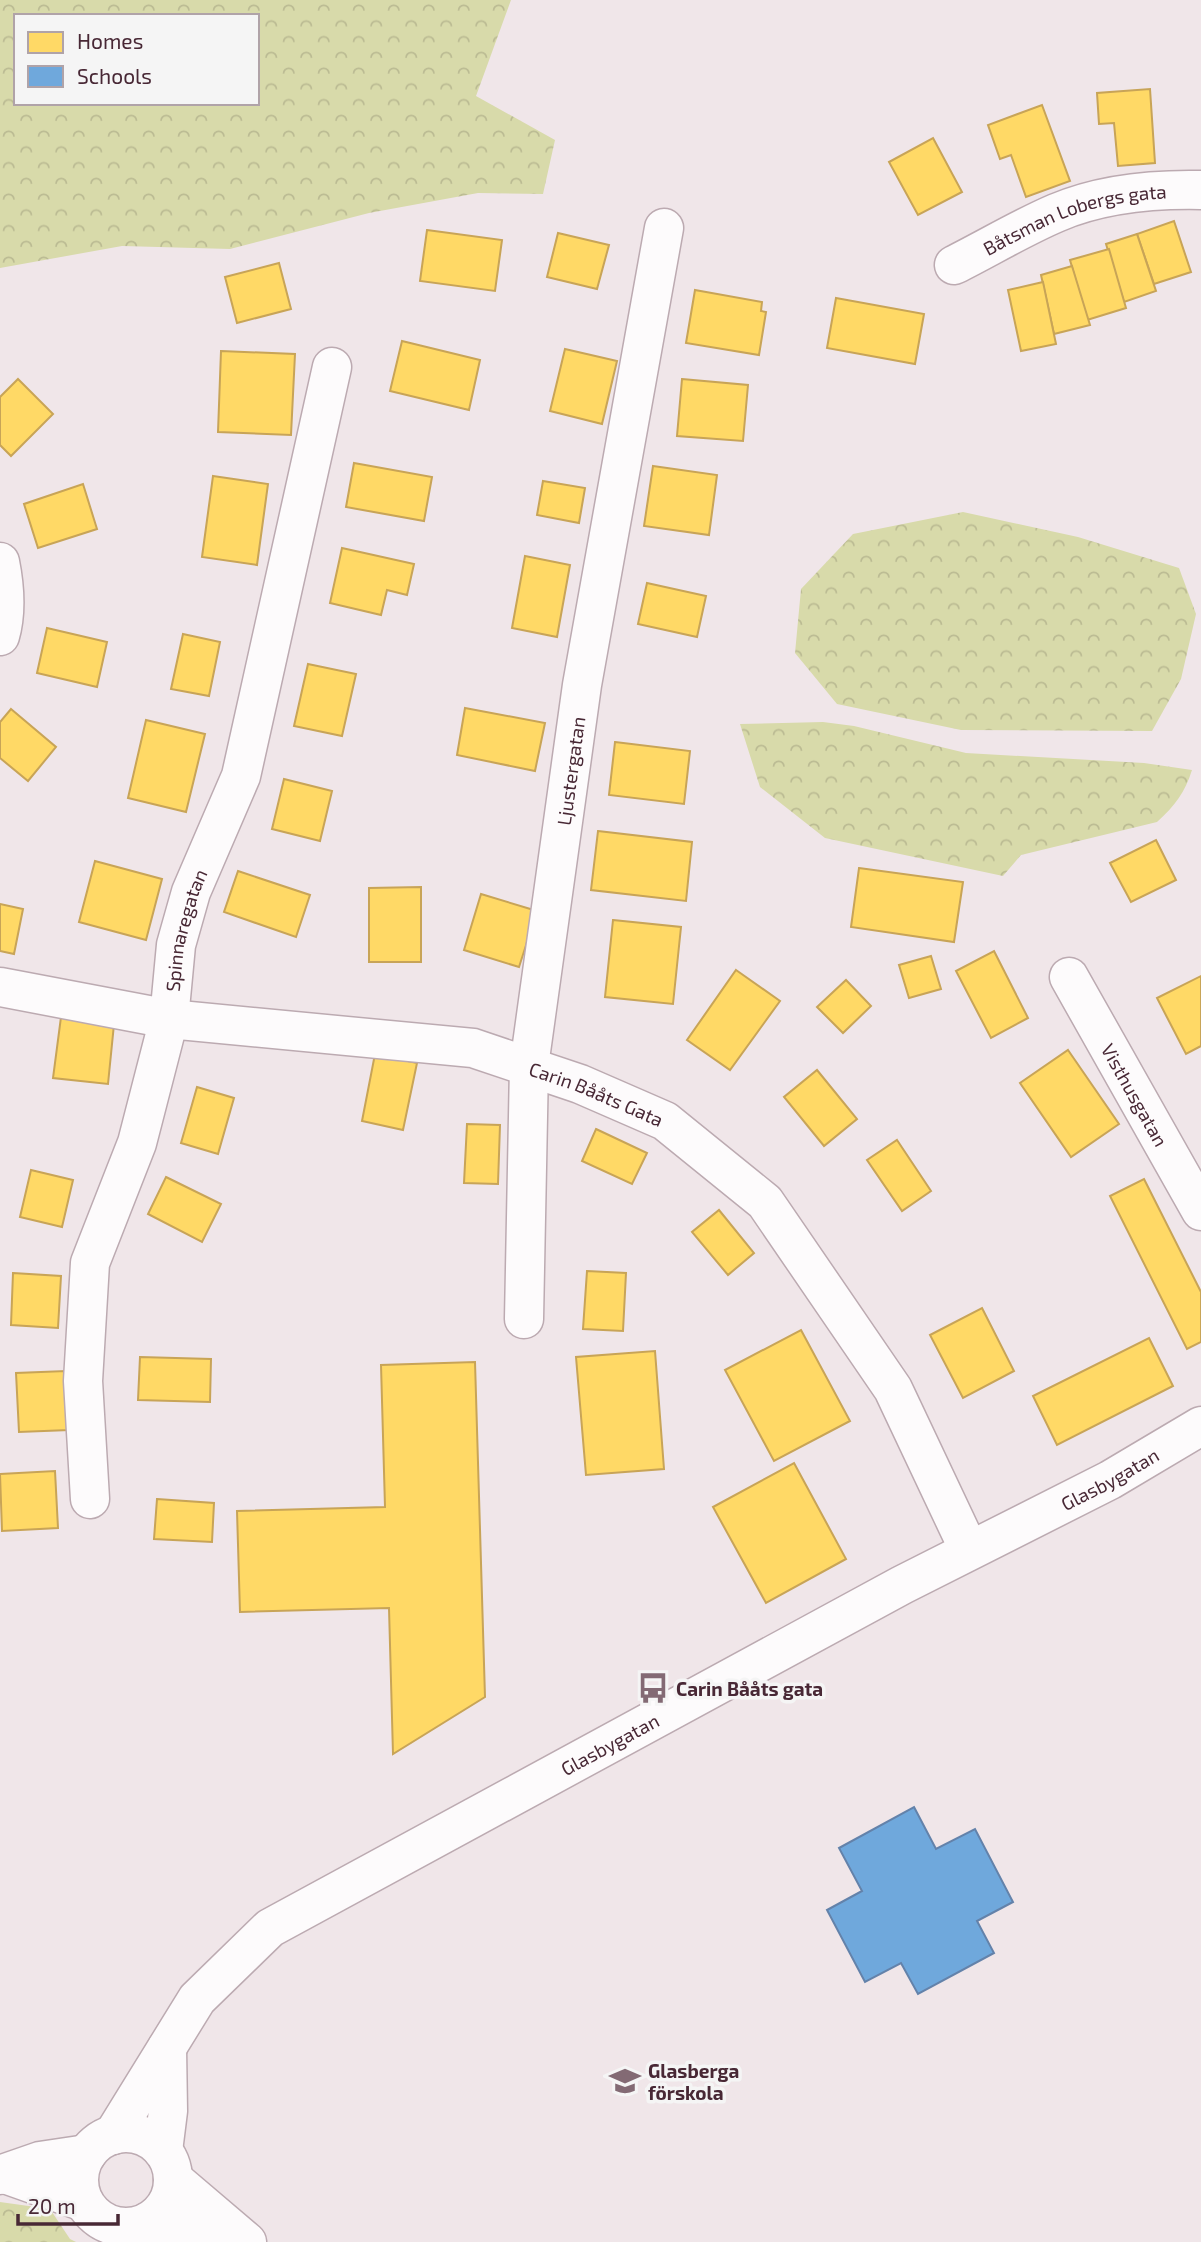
<svg xmlns="http://www.w3.org/2000/svg" width="1201" height="2242" font-family="'Exo 2',sans-serif">
	<defs>
		<pattern id="forest-crowns" width="20" height="18" patternUnits="userSpaceOnUse" patternTransform="scale(1.75)"><rect width="20" height="18" fill="#d8daaa"/><path d="M2 6a3 3 0 1 1 6 0M12 15a3 3 0 1 1 6 0" fill="none" stroke="#bbbb93"/></pattern>
	</defs>
	<rect width="100%" height="100%" fill="#f0e6e9"/>
	<g fill="url(#forest-crowns)" fill-rule="evenodd">
		<path d="M0,0H511L476,96L555,140L543,194L478,193L369,213L230,249L122,246L0,268ZM16,16H257V103H16Z"/>
		<path d="M963,512L1078,537L1179,568L1196,614L1181,679L1152,731L961,730L837,704L795,653L801,589L853,534Z"/>
		<path d="M823,722L854,726L966,753L1144,763L1192,770C1185,792 1175,806 1157,822L1021,855L1003,876L825,838L760,787L740,724Z"/>
		<path d="M0,2202L50,2209L70,2239L76,2242H0Z"/>
	</g>
	<g fill="#ffd966" stroke="#c8a457" stroke-width="2">
		<path d="M1150,89L1155,163L1118,166L1114,123L1099,124L1097,93Z"/>
		<path d="M1042,105L1070,181L1026,197L1011,155L1000,159L988,125Z"/>
		<path d="M933,138L962,192L918,215L889,162Z"/>
		<path d="M1174,221L1191,272L1154,284L1137,234Z"/>
		<path d="M427,230L502,240L495,291L420,281Z"/>
		<path d="M558,233L609,245L597,289L547,277Z"/>
		<path d="M1137,234L1156,291L1124,302L1106,244Z"/>
		<path d="M1109,249L1126,308L1087,320L1070,260Z"/>
		<path d="M279,263L291,309L237,323L225,277Z"/>
		<path d="M1072,266L1090,325L1054,334L1041,275Z"/>
		<path d="M1043,282L1056,344L1021,351L1008,290Z"/>
		<path d="M695,290L762,302L761,311L766,312L759,355L686,343Z"/>
		<path d="M836,298L924,314L915,364L827,348Z"/>
		<path d="M402,341L480,360L469,410L390,391Z"/>
		<path d="M565,349L617,361L602,424L550,411Z"/>
		<path d="M221,351L295,354L291,435L218,432Z"/>
		<path d="M18,379L53,414L11,456L0,445V397Z"/>
		<path d="M682,379L748,385L743,441L677,436Z"/>
		<path d="M354,463L432,477L424,521L346,507Z"/>
		<path d="M653,466L717,475L709,535L644,526Z"/>
		<path d="M213,476L268,484L257,565L202,557Z"/>
		<path d="M543,481L585,488L579,523L537,515Z"/>
		<path d="M83,484L97,529L38,548L24,504Z"/>
		<path d="M342,548L414,564L407,595L387,590L381,615L330,603Z"/>
		<path d="M525,556L570,565L557,637L512,628Z"/>
		<path d="M647,583L706,596L697,637L638,624Z"/>
		<path d="M47,628L107,642L97,687L37,673Z"/>
		<path d="M183,634L220,642L209,696L171,689Z"/>
		<path d="M308,664L356,674L342,736L294,726Z"/>
		<path d="M465,708L545,723L535,771L457,755Z"/>
		<path d="M11,709L56,747L28,781L0,758V722Z"/>
		<path d="M146,720L205,734L186,812L128,798Z"/>
		<path d="M615,742L690,751L684,804L609,795Z"/>
		<path d="M284,779L332,791L320,841L272,829Z"/>
		<path d="M598,831L692,842L686,901L591,890Z"/>
		<path d="M1156,840L1176,880L1131,902L1110,863Z"/>
		<path d="M95,861L162,879L146,940L79,922Z"/>
		<path d="M859,868L963,882L954,942L851,927Z"/>
		<path d="M238,871L310,895L296,937L224,912Z"/>
		<path d="M421,887V962H369V888Z"/>
		<path d="M481,894L537,911L519,967L464,950Z"/>
		<path d="M0,904L23,909L14,954L0,951Z"/>
		<path d="M613,920L681,927L673,1004L605,997Z"/>
		<path d="M994,951L1028,1018L991,1038L956,971Z"/>
		<path d="M931,956L941,989L909,998L899,965Z"/>
		<path d="M736,970L780,1001L730,1070L687,1040Z"/>
		<path d="M1201,976V1046L1186,1054L1157,998Z"/>
		<path d="M846,980L871,1006L843,1033L817,1007Z"/>
		<path d="M61,1017L114,1024L108,1084L53,1078Z"/>
		<path d="M1068,1050L1119,1124L1071,1157L1020,1083Z"/>
		<path d="M375,1054L417,1063L403,1130L362,1121Z"/>
		<path d="M817,1070L857,1119L824,1146L784,1097Z"/>
		<path d="M197,1087L234,1098L218,1154L181,1143Z"/>
		<path d="M467,1124L500,1125L498,1184L464,1183Z"/>
		<path d="M596,1129L647,1153L632,1184L582,1161Z"/>
		<path d="M897,1140L931,1191L902,1211L867,1160Z"/>
		<path d="M31,1170L73,1180L62,1227L20,1217Z"/>
		<path d="M166,1177L221,1204L202,1242L148,1214Z"/>
		<path d="M1144,1179L1201,1292V1342L1187,1349L1110,1196Z"/>
		<path d="M719,1210L754,1253L728,1275L692,1232Z"/>
		<path d="M587,1271L626,1273L623,1331L583,1329Z"/>
		<path d="M13,1273L61,1276L58,1328L11,1325Z"/>
		<path d="M982,1308L1014,1371L963,1398L930,1335Z"/>
		<path d="M801,1330L850,1421L774,1461L725,1370Z"/>
		<path d="M1149,1338L1173,1386L1057,1445L1033,1396Z"/>
		<path d="M655,1351L664,1469L586,1475L576,1357Z"/>
		<path d="M140,1357L211,1359L210,1402L138,1400Z"/>
		<path d="M475,1362L485,1697L393,1754L389,1608L240,1612L237,1511L385,1507L381,1365Z"/>
		<path d="M66,1371L69,1430L19,1432L16,1373Z"/>
		<path d="M794,1463L846,1559L766,1603L713,1507Z"/>
		<path d="M55,1471L58,1528L2,1531L0,1474Z"/>
		<path d="M157,1499L214,1503L212,1542L154,1539Z"/>
	</g>
	<path fill="#6fa8dc" stroke="#6382aa" stroke-width="2" d="M914,1807L936,1849L975,1829L1013,1902L977,1921L994,1953L918,1994L901,1963L865,1982L827,1910L862,1891L839,1848Z"/>
	<g fill="none" stroke-linecap="round" stroke-linejoin="round">
		<defs>
			<g id="minor">
				<path id="s1" d="M954,265C988,248 1021,228 1056,213C1100,194 1153,189 1201,190"/>
				<path d="M0,562C5,587 7,612 0,636"/>
				<path id="s2" d="M1069,977L1201,1211"/>
				<path id="s3" d="M0,987L169,1019L473,1048L580,1084L665,1121L765,1202L893,1389L969,1550"/>
				<path id="s4" d="M524,1319L529,1066L582,685L664,228"/>
				<path id="s5" d="M90,1499L83,1381L90,1263L137,1143L169,1019L176,945L191,892L241,776L332,367"/>
				<circle cx="126" cy="2180" r="47"/>
				<path id="s6" d="M113,2135L197,1999L270,1928L902,1585L1110,1480L1201,1426"/>
				<path d="M163,2151L168,2111L167,2048"/>
				<path d="M5,2174L84,2202"/>
				<path d="M0,2175L40,2161L87,2154"/>
				<path d="M173,2179L247,2242"/>
				<path d="M148,2222L195,2234L242,2239"/>
			</g>
		</defs>
		<use href="#minor" stroke="#bcaab1" stroke-width="41"/>
		<use href="#minor" stroke="#fdfbfc" stroke-width="38"/>
	</g>
	<defs>
		<symbol id="bus-bare" viewBox="-9 -9 18 18"><path d="M-5-6H5V4H4V6H2V4H-2V6H-4V4H-5ZM-3.5-4V0h7V-4ZM-3.5 1.2v1.5H-2V1.2ZM2 1.2v1.5H3.5V1.2Z" fill="#836a74" stroke="#f5f5f5" stroke-width="2.5" paint-order="stroke"/></symbol>
		<symbol id="school-bare" viewBox="-9 -9 18 18"><path d="M0-5L7-2L0 1L-7-2ZM-4 1L0 2.5L4 1V4Q0 6-4 4Z" fill="#836a74" stroke="#f5f5f5" stroke-width="2.5" paint-order="stroke"/></symbol>
	</defs>
	<g fill-rule="evenodd">
		<use href="#bus-bare" x="631" y="1666" width="44" height="44"/>
		<use href="#school-bare" x="603" y="2059" width="44" height="44"/>
	</g>
	<g text-anchor="middle" dominant-baseline="central" stroke-width="7" stroke-linejoin="round" paint-order="stroke">
		<g font-size="19" fill="#482835" stroke="#f5f5f5">
			<text stroke="none"><textPath href="#s1" startOffset="131">Båtsman Lobergs gata</textPath></text>
			<text stroke="none"><textPath href="#s4" startOffset="551">Ljustergatan</textPath></text>
			<text stroke="none"><textPath href="#s5" startOffset="584">Spinnaregatan</textPath></text>
			<text stroke="none"><textPath href="#s3" startOffset="609">Carin Bååts Gata</textPath></text>
			<text stroke="none"><textPath href="#s2" startOffset="135">Visthusgatan</textPath></text>
			<text stroke="none"><textPath href="#s6" startOffset="1214">Glasbygatan</textPath></text>
			<text stroke="none"><textPath href="#s6" startOffset="648">Glasbygatan</textPath></text>
		</g>
		<g font-size="19" font-weight="bold" fill="#482835" stroke="#f5f5f5" text-anchor="start">
			<text x="676" y="1688">Carin Bååts gata</text>
			<text x="648" y="2070">Glasberga<tspan x="648" dy="22">förskola</tspan></text>
		</g>
	</g>
	<rect x="14" y="14" width="245" height="91" fill="#f5f5f5" stroke="#b0a3a8" stroke-width="2"/>
	<rect x="28" y="32" width="35" height="21" fill="#ffd966" stroke="#b0a3a8" stroke-width="2"/>
	<text x="77" y="49" font-size="21" fill="#482835">Homes</text>
	<rect x="28" y="66" width="35" height="21" fill="#6fa8dc" stroke="#b0a3a8" stroke-width="2"/>
	<text x="77" y="84" font-size="21" fill="#482835">Schools</text>
	<path d="M18 2214v10h100v-10" fill="none" stroke="#482835" stroke-width="3.5"/>
	<text x="28" y="2214" font-size="21" fill="#482835" stroke="#f5f5f5" stroke-width="5" paint-order="stroke">20 m</text>
</svg>
